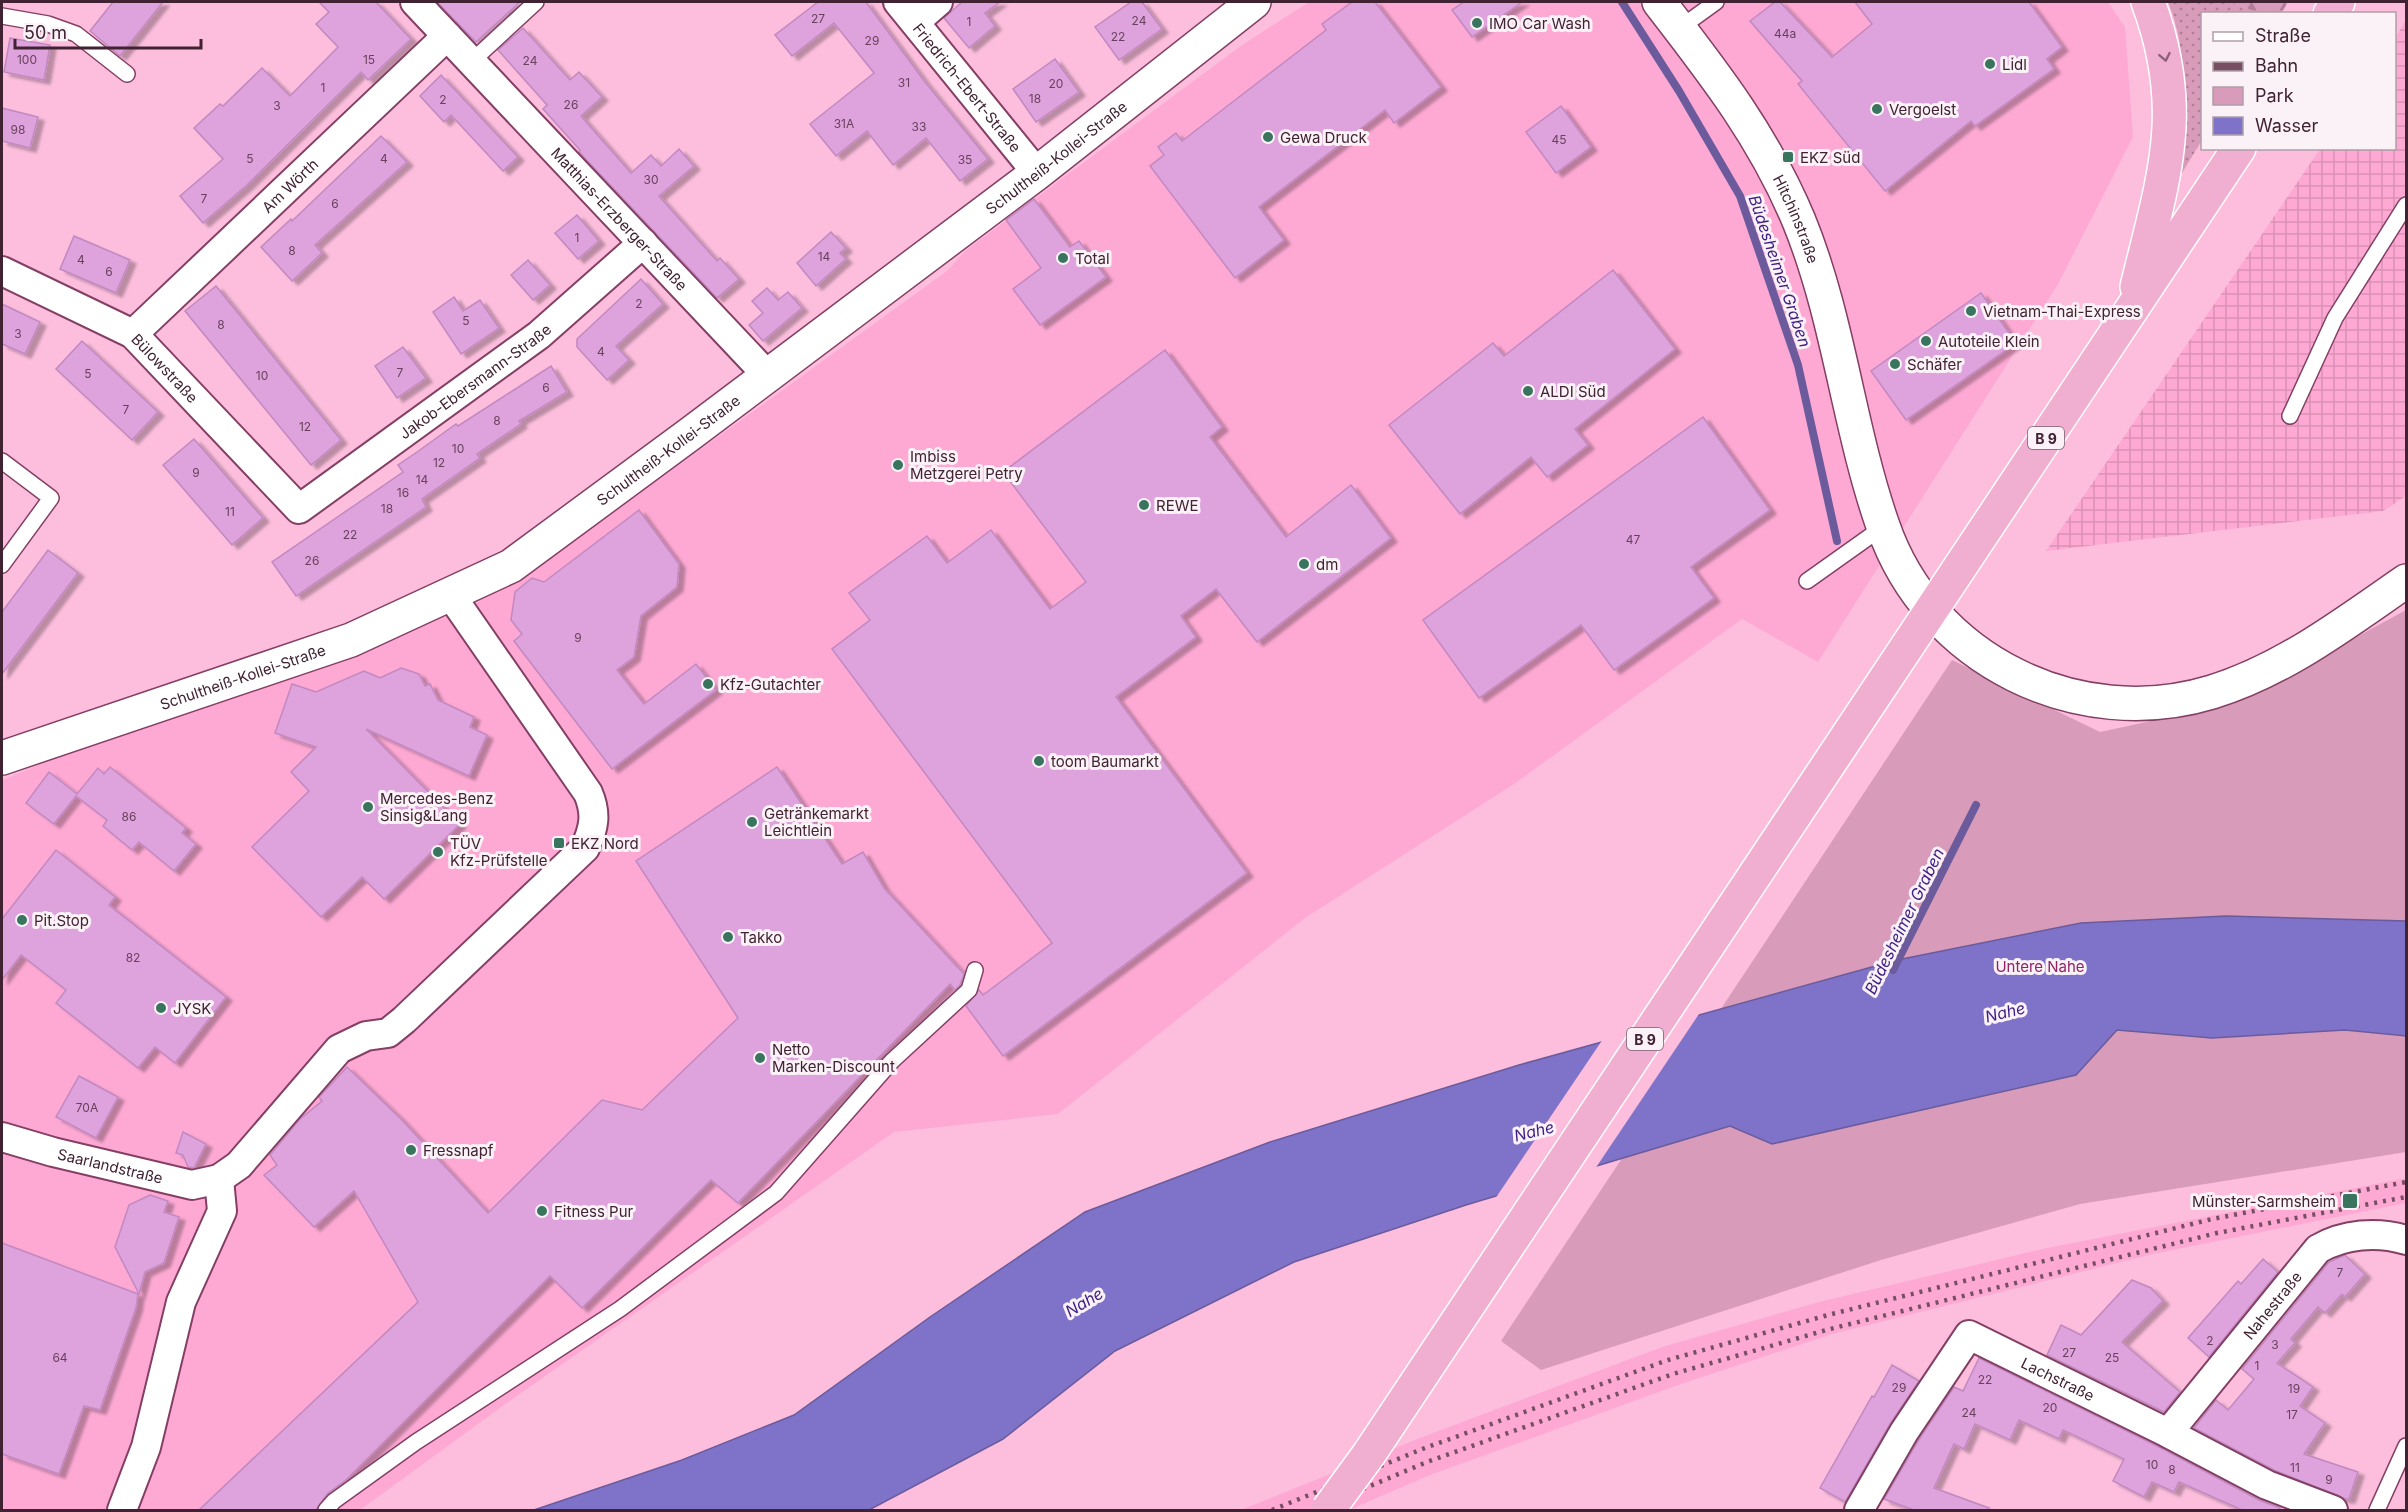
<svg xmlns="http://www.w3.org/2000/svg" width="2408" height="1512" font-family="Inter,sans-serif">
	<defs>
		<pattern id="industrial-grid" width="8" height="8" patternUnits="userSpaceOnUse" patternTransform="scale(1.5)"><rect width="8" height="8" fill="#fea9d4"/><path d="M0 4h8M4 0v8" fill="none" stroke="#db91b6"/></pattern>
		<pattern id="grass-dots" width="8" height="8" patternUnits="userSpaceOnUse" patternTransform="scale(1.5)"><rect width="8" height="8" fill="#d89bba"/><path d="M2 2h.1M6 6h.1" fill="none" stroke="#b17e98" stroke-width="1.8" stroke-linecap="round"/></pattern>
		<pattern id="forest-firs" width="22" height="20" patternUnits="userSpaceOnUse" patternTransform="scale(1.5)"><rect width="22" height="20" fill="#d89bba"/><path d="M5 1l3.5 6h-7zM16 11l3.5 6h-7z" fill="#b17e98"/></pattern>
		<filter id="shadow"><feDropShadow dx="6" dy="4" stdDeviation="1.5" flood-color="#0004"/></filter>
	</defs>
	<rect width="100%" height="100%" fill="#fdbedd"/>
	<g fill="#fea9d4">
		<path d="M1309,2H2108L2125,27L2133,137L2058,284L1818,662L1742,619L1514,784L1305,918L1058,1114L894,1132L504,1405L360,1510H2V780L51,760L355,655L534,570L947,271L966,250L1242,45Z"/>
		<path d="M2406,1178V1203L2153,1254L1832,1334L1678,1385L1430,1475L1349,1510H1241L1425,1436L1662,1347L1819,1302L2047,1248Z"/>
	</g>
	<path fill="url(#industrial-grid)" d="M2406,20V496L2383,511L2046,551L2320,149L2394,148L2395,38Z"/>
	<path fill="url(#grass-dots)" d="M2168,2H2232L2258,13L2202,14V140L2182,173C2186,123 2188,48 2168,2Z"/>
	<path fill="url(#forest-firs)" d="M2232,2H2288L2281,14L2258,13Z"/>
	<path fill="#d89bba" d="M2406,610V1152L2080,1204L1881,1260L1541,1370L1501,1341L1952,660L2100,732L2235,703Z"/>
	<path fill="#7e73c9" stroke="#6b5b9c" stroke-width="1.5" d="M2226,916L2406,921V1036L2345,1030L2212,1038L2117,1030L2076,1075L1772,1144L1730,1126L1466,1205L1294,1262L1115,1351L1003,1439L869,1510H534L682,1460L794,1415L930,1317L1085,1212L1270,1142L1519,1065L1897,960L2081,923Z"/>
	<path fill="#fdbedd" d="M1701,1011L1595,1169L1495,1199L1603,1039Z"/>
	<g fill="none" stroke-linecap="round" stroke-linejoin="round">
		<g stroke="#6b5b9c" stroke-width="8">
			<path d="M1622,2L1679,91L1740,196L1798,365L1837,541"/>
			<path d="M1893,970L1976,805"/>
		</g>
	</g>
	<g fill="#dea2dc" stroke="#c288c0" stroke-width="1.5" filter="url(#shadow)">
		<path d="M113,2H163L120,56L90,31Z"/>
		<path d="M319,2H376L411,39L368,80L361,72L247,185L203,223L180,196L223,159L194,128L220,104L223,106L262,68L290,96L338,47L316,24L329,12Z"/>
		<path d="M437,2H520L476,42Z"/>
		<path d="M818,2H866L925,82L988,159L960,181L926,138L893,165L867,131L836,156L810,124L874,73L834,23L792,56L775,35Z"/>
		<path d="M962,2H1000L985,13L995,26L969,48L944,18Z"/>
		<path d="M1131,2H1142L1162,29L1119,60L1095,27Z"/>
		<path d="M1352,2H1375L1441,87L1394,123L1385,110L1259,207L1284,240L1235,278L1150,166L1164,155L1158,147L1176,133L1182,141L1326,30L1322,24Z"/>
		<path d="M1464,2H1522L1472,37L1452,10Z"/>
		<path d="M1775,2H1780L1832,57L1872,24L1855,2H2029L2062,47L2047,59L2054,69L1975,126L1971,121L1885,191L1798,84L1802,81L1750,21Z"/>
		<path d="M523,28L570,80L579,72L602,97L581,116L631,173L651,155L661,166L679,149L694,166L659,196L717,261L720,258L739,279L717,298L579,152L580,150L543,109L547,105L498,50Z"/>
		<path d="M10,38L50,45L44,80L4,72Z"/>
		<path d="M1055,59L1079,92L1036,122L1013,89Z"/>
		<path d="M441,75L518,157L503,171L451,115L444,122L420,96Z"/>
		<path d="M1561,106L1591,147L1556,173L1526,132Z"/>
		<path d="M2,108L38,117L30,148L2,141Z"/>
		<path d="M381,136L407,162L315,245L322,253L292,281L261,247L291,219L292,221Z"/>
		<path d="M1034,199L1070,247L1079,241L1106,277L1040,325L1013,289L1041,268L1006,220Z"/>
		<path d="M577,215L599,241L578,259L555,233Z"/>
		<path d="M831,232L846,248L840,253L846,259L816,286L797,263Z"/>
		<path d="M74,236L130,260L116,293L60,269Z"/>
		<path d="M528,260L550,285L533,300L511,275Z"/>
		<path d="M1613,270L1675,349L1575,429L1588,445L1547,477L1531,457L1460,514L1389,425L1493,343L1504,356Z"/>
		<path d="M641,279L663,304L616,346L629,360L607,380L577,347V339Z"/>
		<path d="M216,286L341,440L311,465L185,311Z"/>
		<path d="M767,288L778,300L788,292L802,308L763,341L749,325L763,313L752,301Z"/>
		<path d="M1981,293L2016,343L1906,420L1871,371Z"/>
		<path d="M454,297L463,311L480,300L499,328L461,354L433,312Z"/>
		<path d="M2,304L40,322L25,354L2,344Z"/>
		<path d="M82,341L158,412L132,440L56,369Z"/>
		<path d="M403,347L426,378L397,398L375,366Z"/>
		<path d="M1165,350L1222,427L1210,437L1286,537L1351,485L1391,538L1257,642L1216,589L1181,616L1196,637L1116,697L1247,873L1003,1056L966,1006L979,990L983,995L1052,943L832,649L870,620L849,593L927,536L947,563L991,530L1050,609L1086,582L1003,472Z"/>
		<path d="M551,366L567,392L519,421L521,424L477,454L480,458L422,499L426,507L296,596L272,562L403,472L398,465L417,452L456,424L458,426Z"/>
		<path d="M1703,417L1770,510L1691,567L1714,598L1614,670L1581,625L1479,698L1423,620Z"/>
		<path d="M194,439L263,518L232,545L163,465Z"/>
		<path d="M639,510L679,564L677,587L641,616L634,657L617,670L644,704L696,664L716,690L612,769L514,641L522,634L511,620L515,592L532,578L544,582Z"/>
		<path d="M48,550L78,573L2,674V612Z"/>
		<path d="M401,668L419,674L425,686L430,684L438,700L474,717L470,727L487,735L469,776L366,729L460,824L384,899L362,877L321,917L252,847L309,791L291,772L316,747L275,733L292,684L316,692L364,671L380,678Z"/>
		<path d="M110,767L186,828L182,833L196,844L174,871L139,842L132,850L103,826L107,820L76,796L54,824L26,803L49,772L77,794L98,768L104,774Z"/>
		<path d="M777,767L842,864L863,852L884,888L964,974L960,985L955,990L950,984L738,1203L711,1180L582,1308L550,1276L346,1480L327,1494L316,1510H199L418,1302L354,1191L314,1227L264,1175L277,1165L270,1155L300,1119L322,1101L319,1097L347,1067L402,1120L488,1213L602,1100L642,1110L738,1018L636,861Z"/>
		<path d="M56,850L115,897L109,905L226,997L175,1063L155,1047L138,1068L56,1003L66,990L21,955L2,980V919Z"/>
		<path d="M79,1076L118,1097L96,1138L56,1117Z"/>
		<path d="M183,1132L206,1144L194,1168L188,1167L183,1155L176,1153Z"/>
		<path d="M150,1195L168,1201L164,1212L179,1217L164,1263L145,1272L139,1294L115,1247L129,1205Z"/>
		<path d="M2,1243L138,1294L136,1308L100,1410L84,1406L59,1474L2,1454Z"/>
		<path d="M2345,1255L2365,1274L2345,1297L2342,1294L2325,1313L2318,1307L2291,1339L2295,1343L2277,1363L2313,1387L2300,1406L2325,1423L2304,1454L2358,1472L2349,1499H2345L2274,1470L2194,1428L2216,1400L2228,1410L2254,1379L2242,1369L2329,1262Z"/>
		<path d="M2263,1259L2278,1272L2209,1357L2188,1338L2238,1281L2241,1284Z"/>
		<path d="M2132,1280L2151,1288L2163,1301L2122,1342L2180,1392L2164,1412L2047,1355L2061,1325L2081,1335Z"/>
		<path d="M1979,1358L2161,1448L2259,1500L2280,1508L2279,1510H2242L2179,1482L2174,1492L2152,1482L2144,1497L2113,1481L2124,1459L2063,1430L2059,1439L2019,1420L2010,1440L1975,1424L1964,1449L1954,1444L1934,1488L1989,1508L1988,1510H1914L1884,1499L1918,1441L1954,1387L1963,1391Z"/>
		<path d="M1892,1365L1919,1381L1890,1424L1845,1502L1820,1488L1872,1396L1874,1397Z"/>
	</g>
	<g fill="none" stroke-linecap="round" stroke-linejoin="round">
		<defs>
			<g id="service">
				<path d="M2,16L48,24L76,34L127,74"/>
				<path d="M1680,28L1716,2"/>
				<path d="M471,62L536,2"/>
				<path d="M2290,416L2335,318L2406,205"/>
				<path d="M2,461L51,498L2,565"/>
				<path d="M1807,581L1883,527"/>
				<path d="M326,1510L334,1501L416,1442L620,1309L776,1193L892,1061L969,990L975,970"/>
				<path d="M2377,1510L2406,1446"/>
			</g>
			<g id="minor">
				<path id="s1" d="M415,2L768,376"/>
				<path id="s2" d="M898,2L1037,173"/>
				<path d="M915,22L938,2"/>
				<path id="s3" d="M2,271L133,334L299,509L539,335L643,243"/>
				<path id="s4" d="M133,334L447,36"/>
				<path id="s5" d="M2,1137L53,1152L192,1185L219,1179L239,1165L339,1049L366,1036L388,1033L404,1020L585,848C594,828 597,814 588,793L450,594"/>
				<path id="s6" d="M2168,1433L2318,1249C2344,1234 2377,1231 2406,1240"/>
				<path d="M122,1510L146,1447L181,1302L222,1211L219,1179"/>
				<path id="s7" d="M1859,1510L1904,1432L1969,1335L2168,1433L2267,1485L2333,1510"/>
			</g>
			<g id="tertiary">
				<path id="s8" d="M1659,2C1714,73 1764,137 1799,221C1839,319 1848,426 1883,526C1929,660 2078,733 2212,692C2284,670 2345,623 2406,581"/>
			</g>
			<g id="secondary">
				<path id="s9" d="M2,758L351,640L511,566L690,434L1037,173L1254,2"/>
			</g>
			<g id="trunk">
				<path d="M2330,14L2338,2"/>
				<path d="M2137,287C2163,179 2189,111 2148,2"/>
				<path d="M1960,567L2239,148"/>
			</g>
		</defs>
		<use href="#service" stroke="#833f64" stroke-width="18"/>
		<use href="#minor" stroke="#833f64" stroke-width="32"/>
		<use href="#tertiary" stroke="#833f64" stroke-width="36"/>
		<use href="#secondary" stroke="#833f64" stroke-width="36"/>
		<use href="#trunk" stroke="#fff" stroke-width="36"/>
		<use href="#service" stroke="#fff" stroke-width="15"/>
		<use href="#minor" stroke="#fff" stroke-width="28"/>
		<use href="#tertiary" stroke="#fff" stroke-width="33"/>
		<use href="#secondary" stroke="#fff" stroke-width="33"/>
		<use href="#trunk" stroke="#f0aed0" stroke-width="33"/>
		<g stroke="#764f63" stroke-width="4.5" stroke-dasharray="3 6" stroke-linecap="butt">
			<path d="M1272,1510L1425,1448L1668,1360L1828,1315L2212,1219L2406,1182"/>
			<path d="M1313,1510L1427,1462L1673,1374L1830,1329L2217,1233L2406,1197"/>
		</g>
		<defs>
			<path id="trunk-bridge" d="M1328,1510L1369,1454L1960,567"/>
		</defs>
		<use href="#trunk-bridge" stroke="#fff" stroke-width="36" stroke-linecap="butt"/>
		<use href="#trunk-bridge" stroke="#f0aed0" stroke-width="33"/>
	</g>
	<defs><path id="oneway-chevron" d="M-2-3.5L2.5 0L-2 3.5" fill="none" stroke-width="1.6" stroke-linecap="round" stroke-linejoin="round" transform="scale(1.5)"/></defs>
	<use stroke="#8f6179" href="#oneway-chevron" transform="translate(2165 57) rotate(79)"/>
	<g fill="#38745e" stroke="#faf2f6" stroke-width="2">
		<circle cx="1477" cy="23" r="6"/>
		<circle cx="1990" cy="64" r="6"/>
		<circle cx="1877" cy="109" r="6"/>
		<circle cx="1268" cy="137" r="6"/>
		<rect x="1782" y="151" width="12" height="12" rx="3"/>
		<circle cx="1063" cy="258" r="6"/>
		<circle cx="1971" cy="311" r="6"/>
		<circle cx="1926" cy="341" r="6"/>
		<circle cx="1895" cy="364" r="6"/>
		<circle cx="1528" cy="391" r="6"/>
		<circle cx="898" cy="465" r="6"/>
		<circle cx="1144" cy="505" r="6"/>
		<circle cx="1304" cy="564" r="6"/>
		<circle cx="708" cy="684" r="6"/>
		<circle cx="1039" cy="761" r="6"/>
		<circle cx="368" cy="807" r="6"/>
		<circle cx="752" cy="822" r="6"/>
		<rect x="553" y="837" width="12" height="12" rx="3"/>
		<circle cx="438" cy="852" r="6"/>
		<circle cx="22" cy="920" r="6"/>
		<circle cx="728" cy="937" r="6"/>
		<circle cx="161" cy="1008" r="6"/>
		<circle cx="760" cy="1058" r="6"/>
		<circle cx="411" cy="1150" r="6"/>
		<rect x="2342" y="1193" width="16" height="16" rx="3"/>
		<circle cx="542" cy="1211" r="6"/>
	</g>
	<g text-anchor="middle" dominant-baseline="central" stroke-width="6" stroke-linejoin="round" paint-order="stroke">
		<g font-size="12" fill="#68425c">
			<text x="818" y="18">27</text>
			<text x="1139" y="20">24</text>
			<text x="969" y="21">1</text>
			<text x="1785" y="33">44a</text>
			<text x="1118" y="36">22</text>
			<text x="872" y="40">29</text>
			<text x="27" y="59">100</text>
			<text x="369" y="59">15</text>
			<text x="530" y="60">24</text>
			<text x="904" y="82">31</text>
			<text x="1056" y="83">20</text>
			<text x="323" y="87">1</text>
			<text x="1035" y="98">18</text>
			<text x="443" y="99">2</text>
			<text x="571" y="104">26</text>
			<text x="277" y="105">3</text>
			<text x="844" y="123">31A</text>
			<text x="919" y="126">33</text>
			<text x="18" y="129">98</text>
			<text x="1559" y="139">45</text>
			<text x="250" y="158">5</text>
			<text x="384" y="158">4</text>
			<text x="965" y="159">35</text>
			<text x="651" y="179">30</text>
			<text x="204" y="198">7</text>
			<text x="335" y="203">6</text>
			<text x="577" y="237">1</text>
			<text x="292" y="250">8</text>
			<text x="824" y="256">14</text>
			<text x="81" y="259">4</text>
			<text x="109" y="271">6</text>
			<text x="639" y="303">2</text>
			<text x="466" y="320">5</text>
			<text x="221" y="324">8</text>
			<text x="18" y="333">3</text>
			<text x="601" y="351">4</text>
			<text x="400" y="372">7</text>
			<text x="88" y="373">5</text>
			<text x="262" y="375">10</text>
			<text x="546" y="387">6</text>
			<text x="126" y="409">7</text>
			<text x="497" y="420">8</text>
			<text x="305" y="426">12</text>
			<text x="458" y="448">10</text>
			<text x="439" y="462">12</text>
			<text x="196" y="472">9</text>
			<text x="422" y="479">14</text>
			<text x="403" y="492">16</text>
			<text x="387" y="508">18</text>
			<text x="230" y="511">11</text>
			<text x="350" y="534">22</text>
			<text x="1633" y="539">47</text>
			<text x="312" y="560">26</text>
			<text x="578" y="637">9</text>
			<text x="129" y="816">86</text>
			<text x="133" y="957">82</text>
			<text x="87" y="1107">70A</text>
			<text x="2340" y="1272">7</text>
			<text x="2210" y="1340">2</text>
			<text x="2275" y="1344">3</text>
			<text x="2069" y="1352">27</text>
			<text x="60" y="1357">64</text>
			<text x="2112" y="1357">25</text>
			<text x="2257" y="1365">1</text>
			<text x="1985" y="1379">22</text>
			<text x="1899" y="1387">29</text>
			<text x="2294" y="1388">19</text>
			<text x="2050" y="1407">20</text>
			<text x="1969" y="1412">24</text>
			<text x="2292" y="1414">17</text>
			<text x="2152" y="1464">10</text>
			<text x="2295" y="1467">11</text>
			<text x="2172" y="1469">8</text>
			<text x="2329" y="1479">9</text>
		</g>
		<g fill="#faf2f6" stroke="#78606d" stroke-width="1.5">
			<rect x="2028" y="427" width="36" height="22" rx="4.5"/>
			<rect x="1627" y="1028" width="36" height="22" rx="4.5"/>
		</g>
		<g font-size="14" font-weight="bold" fill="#402232">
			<text x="2046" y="438">B 9</text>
			<text x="1645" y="1039">B 9</text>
		</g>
		<g font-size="15" fill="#402232" stroke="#faf2f6" text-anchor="start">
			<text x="1489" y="23">IMO Car Wash</text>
			<text x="2002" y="64">Lidl</text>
			<text x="1889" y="109">Vergoelst</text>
			<text x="1280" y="137">Gewa Druck</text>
			<text x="1800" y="157">EKZ Süd</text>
			<text x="1075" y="258">Total</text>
			<text x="1983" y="311">Vietnam-Thai-Express</text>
			<text x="1938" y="341">Autoteile Klein</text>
			<text x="1907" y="364">Schäfer</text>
			<text x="1540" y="391">ALDI Süd</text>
			<text x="910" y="456">Imbiss<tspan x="910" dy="17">Metzgerei Petry</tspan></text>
			<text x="1156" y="505">REWE</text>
			<text x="1316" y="564">dm</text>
			<text x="720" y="684">Kfz-Gutachter</text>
			<text x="1051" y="761">toom Baumarkt</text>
			<text x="380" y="798">Mercedes-Benz<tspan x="380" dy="17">Sinsig&amp;Lang</tspan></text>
			<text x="764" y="813">Getränkemarkt<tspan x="764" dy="17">Leichtlein</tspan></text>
			<text x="450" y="843">TÜV<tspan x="450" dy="17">Kfz-Prüfstelle</tspan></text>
			<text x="571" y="843">EKZ Nord</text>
			<text x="34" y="920">Pit.Stop</text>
			<text x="740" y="937">Takko</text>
			<text x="173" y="1008">JYSK</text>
			<text x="772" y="1049">Netto<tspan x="772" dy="17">Marken-Discount</tspan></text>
			<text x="423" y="1150">Fressnapf</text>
			<text x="2336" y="1201" text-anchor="end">Münster-Sarmsheim</text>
			<text x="554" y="1211">Fitness Pur</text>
		</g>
		<g font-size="15" fill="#402232" stroke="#faf2f6">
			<text stroke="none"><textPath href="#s2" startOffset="110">Friedrich-Ebert-Straße</textPath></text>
			<text stroke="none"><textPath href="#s9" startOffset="1226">Schultheiß-Kollei-Straße</textPath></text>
			<text stroke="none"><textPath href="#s4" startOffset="216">Am Wörth</textPath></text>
			<text stroke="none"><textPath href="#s1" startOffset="298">Matthias-Erzberger-Straße</textPath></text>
			<text stroke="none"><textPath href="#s8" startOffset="258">Hitchinstraße</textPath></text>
			<text stroke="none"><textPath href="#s3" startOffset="192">Bülowstraße</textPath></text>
			<text stroke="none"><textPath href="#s3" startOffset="604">Jakob-Ebersmann-Straße</textPath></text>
			<text stroke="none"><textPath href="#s9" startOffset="740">Schultheiß-Kollei-Straße</textPath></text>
			<text stroke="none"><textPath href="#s9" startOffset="254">Schultheiß-Kollei-Straße</textPath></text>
			<text stroke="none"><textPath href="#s5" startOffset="112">Saarlandstraße</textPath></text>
			<text stroke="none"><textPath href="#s6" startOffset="165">Nahestraße</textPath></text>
			<text stroke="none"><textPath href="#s7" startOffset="306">Lachstraße</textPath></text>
		</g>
		<g font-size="15" fill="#912466" stroke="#faf2f6">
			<text x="2040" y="966">Untere Nahe</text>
		</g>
		<g font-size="16" font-style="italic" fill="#3b1e85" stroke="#faf2f6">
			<text transform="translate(1780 271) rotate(71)">Büdesheimer Graben</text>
			<text transform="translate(1904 921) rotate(-64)">Büdesheimer Graben</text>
			<text transform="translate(2005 1012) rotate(-14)">Nahe</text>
			<text transform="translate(1534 1131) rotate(-14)">Nahe</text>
			<text transform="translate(1084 1302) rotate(-31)">Nahe</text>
		</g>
	</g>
	<rect width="2408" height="1512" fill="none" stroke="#402232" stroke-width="6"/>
	<rect x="2201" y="12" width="195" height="138" fill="#faf2f6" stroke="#b09fa8" stroke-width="1.5"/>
	<rect x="2213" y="32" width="30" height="9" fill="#ffffff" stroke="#b09fa8" stroke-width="1.5"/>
	<text x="2255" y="42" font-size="18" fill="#402232">Straße</text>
	<rect x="2213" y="62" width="30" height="9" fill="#764f63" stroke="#b09fa8" stroke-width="1.5"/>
	<text x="2255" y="72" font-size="18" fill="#402232">Bahn</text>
	<rect x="2213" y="87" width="30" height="18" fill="#d89bba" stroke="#b09fa8" stroke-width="1.5"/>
	<text x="2255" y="102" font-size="18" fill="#402232">Park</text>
	<rect x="2213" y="117" width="30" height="18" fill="#7e73c9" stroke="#b09fa8" stroke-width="1.5"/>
	<text x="2255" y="132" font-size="18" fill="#402232">Wasser</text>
	<path d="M15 39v9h186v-9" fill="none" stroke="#402232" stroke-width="3"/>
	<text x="24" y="39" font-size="18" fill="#402232" stroke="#faf2f6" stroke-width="4.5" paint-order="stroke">50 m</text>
</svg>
